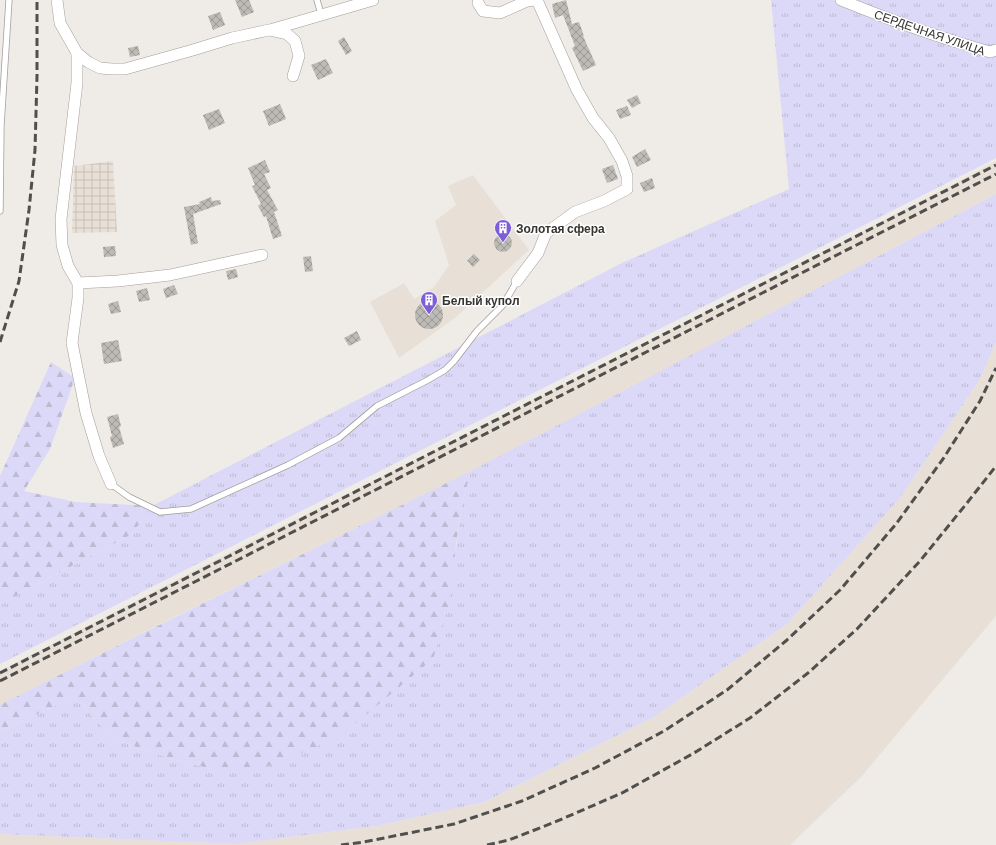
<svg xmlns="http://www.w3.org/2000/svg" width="996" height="845" font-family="Barlow,sans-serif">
	<defs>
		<pattern id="industrial-grid" width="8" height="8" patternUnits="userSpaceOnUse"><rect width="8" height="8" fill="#e8e0d6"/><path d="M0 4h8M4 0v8" fill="none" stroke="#c8c1b8"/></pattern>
		<pattern id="grass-tufts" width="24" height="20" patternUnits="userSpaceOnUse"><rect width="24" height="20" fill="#dcd8f7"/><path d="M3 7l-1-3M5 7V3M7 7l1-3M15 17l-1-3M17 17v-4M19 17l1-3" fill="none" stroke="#bdbad4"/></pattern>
		<pattern id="forest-firs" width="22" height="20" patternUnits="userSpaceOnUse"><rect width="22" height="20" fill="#dcd8f7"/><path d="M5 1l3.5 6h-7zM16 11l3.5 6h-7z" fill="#bdbad4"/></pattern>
		<pattern id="building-cross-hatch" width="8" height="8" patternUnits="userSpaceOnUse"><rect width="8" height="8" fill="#bdbab6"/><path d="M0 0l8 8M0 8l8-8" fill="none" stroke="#9a9895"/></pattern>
	</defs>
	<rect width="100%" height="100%" fill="#efece7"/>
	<g fill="#e8e0d6">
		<path d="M996,161V194L472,471L146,631L0,706V671L252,541L452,442L952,185Z"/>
		<path d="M473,175L529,250L455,318L399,358L370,302L404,283L414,299L434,287L449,265L435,221L456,205L448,186Z"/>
		<path d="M996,342V616L861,777L790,845H0V834L236,844L376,826L484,802L654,717L787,624L900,498L980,379Z"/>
	</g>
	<path fill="url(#industrial-grid)" d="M113,161L117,232L72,233L74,166Z"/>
	<g fill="url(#grass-tufts)">
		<path d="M771,0H996V158L0,664V604L132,534L152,506L622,263L789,189Z"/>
		<path d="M996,194V342L980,379L900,498L787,624L654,717L484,802L376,826L236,844L0,834V731L75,697L113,739L172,759L220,771L456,550L461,507L471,471Z"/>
	</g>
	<g fill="url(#forest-firs)">
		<path d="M51,362L75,378L50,449L24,491L76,502L152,506L132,534L0,604V476Z"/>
		<path d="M471,471L461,507L448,608L433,659L338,738L271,765L220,771L172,759L113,739L75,697L0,731V705L143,633Z"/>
	</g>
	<g fill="url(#building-cross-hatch)">
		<path d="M235,0H249L254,12L242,17Z"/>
		<path d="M566,0L572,24L579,22L584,36H583L596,65L583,71L572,48L575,46L563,15L555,18L552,4Z"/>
		<path d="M220,12L225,25L213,30L208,16Z"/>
		<path d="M344,37L352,51L346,55L338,41Z"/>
		<path d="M138,46L140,55L130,57L128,48Z"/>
		<path d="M326,59L333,73L318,80L311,65Z"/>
		<path d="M637,95L641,103L632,108L627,100Z"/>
		<path d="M280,104L286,119L269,126L263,111Z"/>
		<path d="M627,106L631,115L620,119L616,110Z"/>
		<path d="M219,109L225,123L209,130L203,115Z"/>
		<path d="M645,149L651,160L637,167L632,157Z"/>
		<path d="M265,160L270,172L264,174L271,188L267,190L278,210L274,212L282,236L273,239L266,216L264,217L258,206L261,204L252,186L255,185L248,168Z"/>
		<path d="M613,165L618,179L607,183L602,169Z"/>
		<path d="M652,178L655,188L644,192L640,183Z"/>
		<path d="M211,197L212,201L220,200L221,204L193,214L198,243L191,245L184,207L200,204L199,202Z"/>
		<circle cx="503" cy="243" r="9"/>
		<path d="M115,246L116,256L104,257L103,247Z"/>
		<path d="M474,254L480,260L473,267L467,261Z"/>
		<path d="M311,256L313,271L305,272L303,257Z"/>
		<path d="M236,269L238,277L228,280L226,271Z"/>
		<path d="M174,285L178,294L166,298L163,289Z"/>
		<path d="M147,288L150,300L139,302L136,291Z"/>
		<path d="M118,301L121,312L111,314L108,304Z"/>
		<circle cx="429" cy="315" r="14"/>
		<path d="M357,331L361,340L349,346L344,338Z"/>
		<path d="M118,340L122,361L104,364L101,343Z"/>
		<path d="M118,414L121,426L119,427L124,444L113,448L110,437L112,436L107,417Z"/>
	</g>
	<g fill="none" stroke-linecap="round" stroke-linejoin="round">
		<defs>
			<g id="lane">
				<path d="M317,0L321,14"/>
				<path d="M0,211L1,125L9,0"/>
				<path d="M111,484L129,497L160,512L191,509L288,465L339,438L377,406L426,381L445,370L454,361L477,331L503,305L517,281"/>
			</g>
			<g id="street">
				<path d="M57,0L60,23L77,53L88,62L100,68L112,69H125L193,50L232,38L269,30L287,34L295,41L299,56L293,76"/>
				<path d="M841,0C890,20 940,38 990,52L996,50"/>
				<path d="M478,3L483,11L500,13L527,1L534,0"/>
				<path d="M270,30L373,0"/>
				<path d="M77,53V83L61,219L62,245L68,266L78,283L118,281L170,275L262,255"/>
				<path d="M517,281L538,253L546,233L575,212L604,201L627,189V176L622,161L609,138L593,118L577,90L537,0"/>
				<path d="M78,283V298L72,343L86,413L99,456L111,484"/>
			</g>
		</defs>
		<use href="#lane" stroke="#a29e9a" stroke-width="7"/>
		<use href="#street" stroke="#a29e9a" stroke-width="12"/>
		<use href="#lane" stroke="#fff" stroke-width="5.5"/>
		<use href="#street" stroke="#fff" stroke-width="11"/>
		<g stroke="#504f4c" stroke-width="3" stroke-dasharray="8 4" stroke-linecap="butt">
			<path d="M0,342L19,281L29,210L35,150L37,76V0"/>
			<path d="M0,673L996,165"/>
			<path d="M0,681L996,174"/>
			<path d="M341,845L364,842L454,824L522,801L595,768L664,731L727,690L787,640L840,590L896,524L943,459L980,401L996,368"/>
			<path d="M487,845L509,840L555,822L622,793L694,753L750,718L808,673L857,629L920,561L967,503L996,466"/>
		</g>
	</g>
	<defs>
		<symbol id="building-pin" viewBox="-11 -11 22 30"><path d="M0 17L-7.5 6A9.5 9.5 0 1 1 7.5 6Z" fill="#7e5ed8" stroke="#fff"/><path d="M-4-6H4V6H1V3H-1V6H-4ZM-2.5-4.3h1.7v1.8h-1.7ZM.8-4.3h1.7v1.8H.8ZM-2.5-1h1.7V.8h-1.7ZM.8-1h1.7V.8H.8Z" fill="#fff"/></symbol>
	</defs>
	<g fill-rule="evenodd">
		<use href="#building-pin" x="493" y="218" width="20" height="27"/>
		<use href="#building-pin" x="419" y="290" width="20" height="27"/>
	</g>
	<g text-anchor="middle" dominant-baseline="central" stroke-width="3" stroke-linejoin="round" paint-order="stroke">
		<g font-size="12" fill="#353432" stroke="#fff">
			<text transform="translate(930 32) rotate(19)">СЕРДЕЧНАЯ УЛИЦА</text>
		</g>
		<g font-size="12" font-weight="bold" fill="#353432" stroke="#fff" text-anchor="start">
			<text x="516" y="228">Золотая сфера</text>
			<text x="442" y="300">Белый купол</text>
		</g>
	</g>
</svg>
